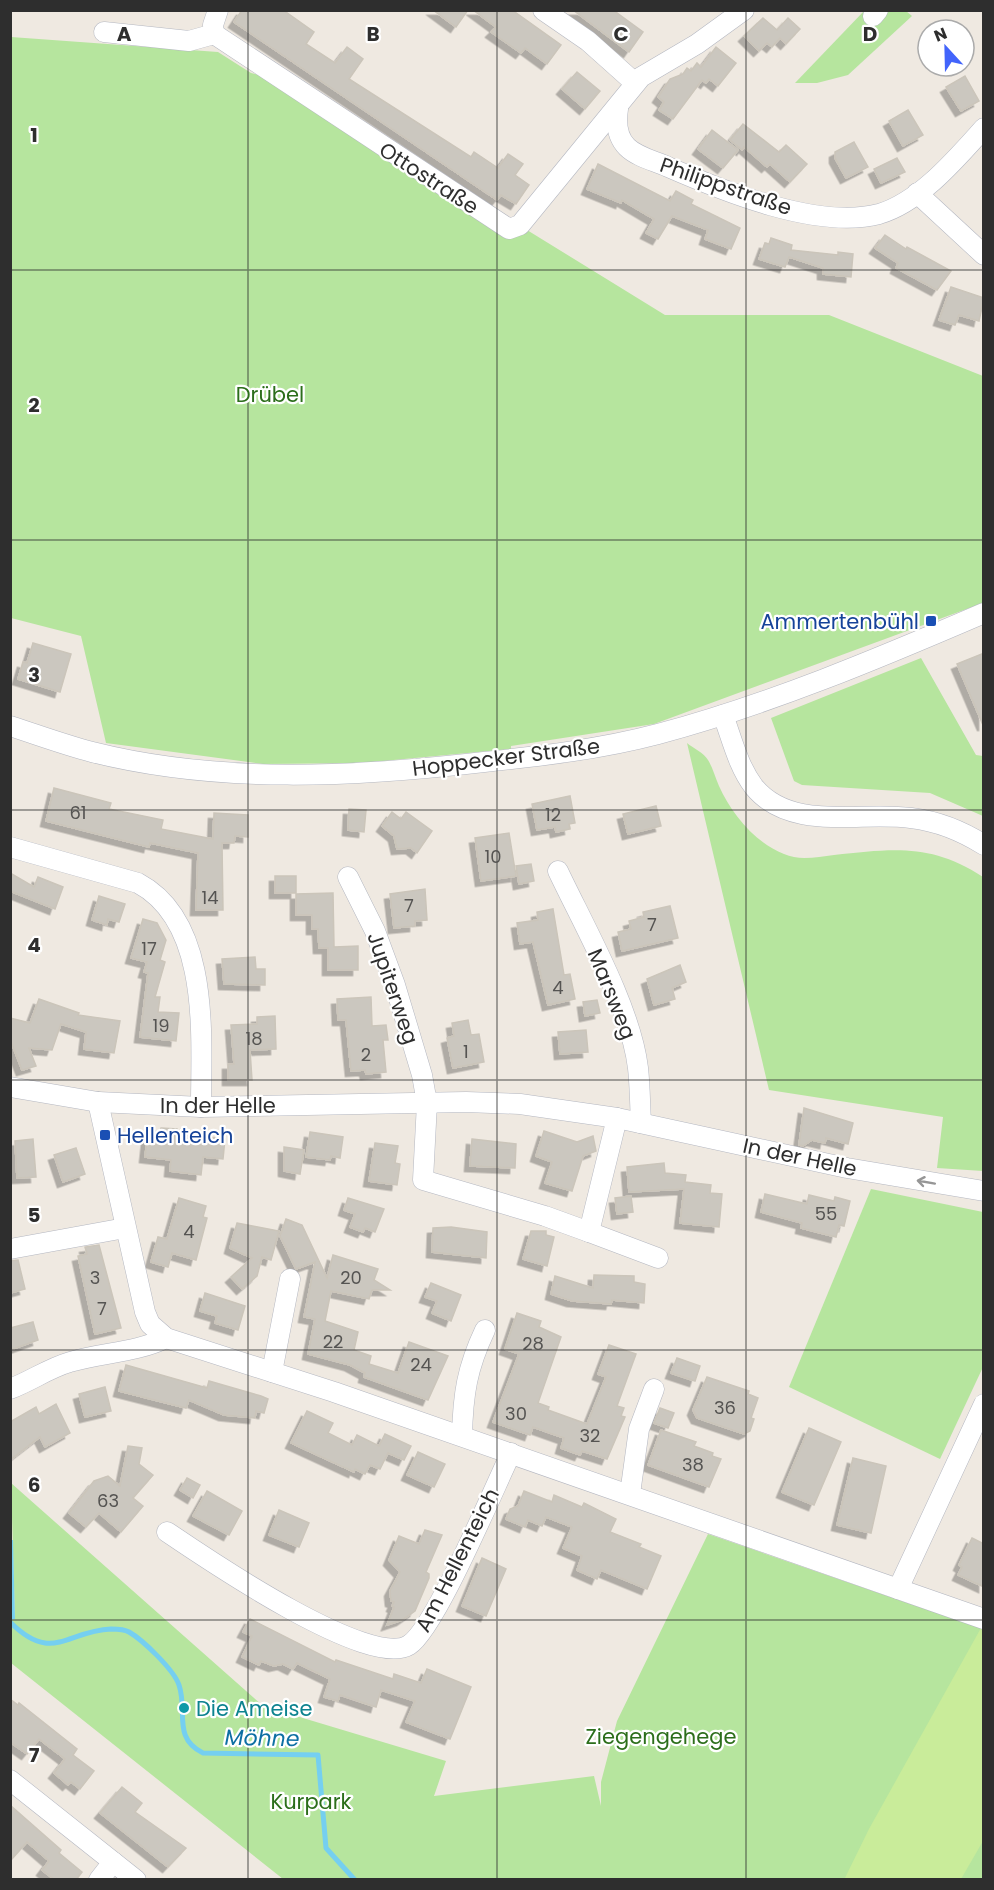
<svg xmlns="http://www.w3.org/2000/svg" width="994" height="1890" font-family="Poppins,sans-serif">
	<defs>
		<filter id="shadow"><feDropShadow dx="-5.5" dy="5.5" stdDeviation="0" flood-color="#0004"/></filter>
	</defs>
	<rect width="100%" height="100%" fill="#efe9e1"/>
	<g fill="#b6e59e">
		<path d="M864,11H906L912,16L848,75L817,83H795Z"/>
		<path d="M11,37L218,52L251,73L259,75L494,231L527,230L665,315H829L983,376V603L654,724L511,746V749L362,763L263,764L106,743L81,636L11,618Z"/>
		<path d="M921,658L976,755L983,756V816L930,793L802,785L794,781L771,718Z"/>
		<path d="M687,743C693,748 704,753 708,760C713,768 715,777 719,786C731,813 755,843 784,854C799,861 817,857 834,855C893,849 931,843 983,877V1171L937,1168L943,1117L769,1090Z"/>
		<path d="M871,1189L983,1212V1367L940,1459L789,1387Z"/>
		<path d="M11,1483L263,1706L446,1761L434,1796L594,1776L601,1806V1782L617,1721L708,1534L983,1629V1879H283L11,1663L10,1620L15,1619Z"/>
	</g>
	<path fill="#c9ec9a" d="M981,1628L983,1629V1841L961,1879L844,1880L869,1829Z"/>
	<path fill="#75cff0" d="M10,1540H13L15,1619L11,1620Z"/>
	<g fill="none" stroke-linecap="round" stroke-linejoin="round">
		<path stroke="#75cff0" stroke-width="5" d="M10,1622C52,1664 66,1631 111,1629C117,1629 124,1629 129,1632C143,1640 174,1670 179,1685C188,1711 172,1738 203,1753L318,1755L326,1848L355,1880"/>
	</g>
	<g fill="#cbc7bf" stroke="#cbc5ba" stroke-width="1.5" filter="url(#shadow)">
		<path d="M242,10H283L314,32L306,44L335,63L347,47L363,59L349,79L471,157L474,152L498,168L508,154L523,164L515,175L529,185L516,204L501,195L497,200L234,22Z"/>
		<path d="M433,10H468L456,27Z"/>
		<path d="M473,10H512L561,45L547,64L525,48L521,53L491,32L496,27Z"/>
		<path d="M573,10H613L643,32L629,52Z"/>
		<path d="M763,18L777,30L788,18L800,29L786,44L780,38L772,47L767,43L759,51L744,36Z"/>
		<path d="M716,47L736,63L718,86L709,79L706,83L702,80L673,119L659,110L664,102L658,97L670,79L683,74L687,68L691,71L697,63L701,67Z"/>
		<path d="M577,72L600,91L585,109L562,89Z"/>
		<path d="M965,76L979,101L961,111L946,87Z"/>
		<path d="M908,110L923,135L903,146L889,121Z"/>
		<path d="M743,124L779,152L786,145L807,164L790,182L770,164L767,167L744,147L742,150L730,140Z"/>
		<path d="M712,130L738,150L723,168L698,149Z"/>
		<path d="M854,142L868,167L846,178L835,158V152Z"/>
		<path d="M897,158L905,172L881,183L874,169Z"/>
		<path d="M598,164L670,201L676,191L693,200L691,204L740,228L731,249L705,239L708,230L672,216L658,239L646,233L654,219L622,200L621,203L587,189Z"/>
		<path d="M885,235L906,249L907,247L951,271L937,290L896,268L898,263L875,248Z"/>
		<path d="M771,238L792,245L791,250L838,255V252L853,254L851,277L823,274V268L789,257L785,267L759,259L765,243L769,244Z"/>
		<path d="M951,287L984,298L979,321L959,315L955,325L939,320Z"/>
		<path d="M33,643L71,654L60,692L18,679L23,662L27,663Z"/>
		<path d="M984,653V725H983L957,664Z"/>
		<path d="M54,788L111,803L109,809L163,820L161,829L213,839L214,813L248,815V837L235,836L234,843H222L223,910H196L198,853L150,843L149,847L46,821Z"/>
		<path d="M570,796L575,823L569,824L570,829L556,832L555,827L537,830L532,804Z"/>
		<path d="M656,806L661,826L628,834L623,814Z"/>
		<path d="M349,809L366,810L364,832L348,830Z"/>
		<path d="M392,812L401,819L406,812L432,831L417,853L411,848L397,849L394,836L382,826Z"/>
		<path d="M509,833L516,876L481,881L475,838Z"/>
		<path d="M531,864L534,881L519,884L516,866Z"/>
		<path d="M10,873L34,887L38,877L63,887L55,909L10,891Z"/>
		<rect x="275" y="876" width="21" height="17"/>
		<path d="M425,889L427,920L415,921V926L394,928L390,894Z"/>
		<path d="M333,893L334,947L358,946V970H328V948H319L318,929H312V915H296V894Z"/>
		<path d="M99,896L125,904L119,922L108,919L107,925L92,920Z"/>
		<path d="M670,906L678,938L622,951L618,932L631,929L629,921L644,917L643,912Z"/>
		<path d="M553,909L564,975L570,974L575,999L548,1005L533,942L520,944L517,923L538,920L537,912Z"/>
		<path d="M143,919L157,923L166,940L160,960L165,962L155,997H160L158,1012L179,1013L176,1041L140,1037L148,973L144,972L147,962L131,958Z"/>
		<path d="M255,957L256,969H265V985L224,984L222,959Z"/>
		<path d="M680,965L686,982L672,988L675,999L654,1005L647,979Z"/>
		<path d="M371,997L372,1026L386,1025L388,1040H383L386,1072L366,1074L365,1070L351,1071L346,1020H338L337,999Z"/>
		<path d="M39,999L79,1013L78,1015L120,1021L114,1053L84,1049L86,1032L61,1024L52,1050L29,1048L36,1066L22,1070L10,1039V1018L30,1023Z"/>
		<path d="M597,1000L600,1013L585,1016L583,1002Z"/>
		<path d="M275,1016L276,1049L250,1050L252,1080H228V1064H234L231,1025L257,1024V1017Z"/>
		<path d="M468,1020L471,1035L479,1034L484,1062L453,1068L447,1038L454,1036L452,1023Z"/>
		<path d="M586,1030L588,1052L560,1054L558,1032Z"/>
		<path d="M804,1108L853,1123L848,1144L826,1138L825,1143L812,1140L803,1146L799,1145Z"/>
		<path d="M161,1128L177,1129V1133L225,1139L223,1159L203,1157L201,1175L170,1171L171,1160L145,1157L148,1130L160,1132Z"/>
		<path d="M544,1131L577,1142L593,1136L596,1151L583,1156L572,1191L545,1183L552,1162L536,1156Z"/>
		<path d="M310,1132L343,1137L340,1158L331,1156L330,1160L306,1157Z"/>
		<path d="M33,1139L36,1177L17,1178L15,1141Z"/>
		<path d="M472,1139L516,1144L515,1168L470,1166Z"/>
		<path d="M375,1143L398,1146L395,1163L400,1164L397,1185L369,1181Z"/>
		<path d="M284,1147L304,1150L300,1174L284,1171Z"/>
		<path d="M76,1148L85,1174L63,1182L54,1155Z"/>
		<path d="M664,1163L665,1173L686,1175L685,1182L711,1185L710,1193L722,1194L719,1227L680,1223L684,1189L629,1192L627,1167Z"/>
		<path d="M765,1194L807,1204L809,1195L834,1201L835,1197L850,1201L844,1226L839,1225L836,1237L801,1228L802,1223L761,1212Z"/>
		<path d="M631,1196L633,1212L617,1214L615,1198Z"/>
		<path d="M179,1198L206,1206L203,1217L207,1218L196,1260L172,1253L168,1267L151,1262L158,1237L167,1239Z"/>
		<path d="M348,1198L384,1209L375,1232L365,1228L363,1232L350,1227L355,1214L344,1210Z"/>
		<path d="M286,1219L302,1225L327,1278L333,1255L378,1269L374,1280L390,1290H372L369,1299L331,1291L325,1321L358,1332L354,1350L371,1356L369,1364L398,1373L409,1342L448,1356L428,1400L364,1377L365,1373L350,1365L308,1354L315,1319L304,1317L315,1262L296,1269L280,1236Z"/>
		<path d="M237,1223L279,1231L271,1260L262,1257L257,1276L242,1289L231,1277L252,1258L230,1248Z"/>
		<path d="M451,1227L487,1232L486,1258L432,1252L433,1228Z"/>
		<path d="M531,1231H546V1235L554,1237L547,1266L523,1259Z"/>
		<path d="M99,1245L121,1328L95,1334L78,1256L87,1254L85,1247Z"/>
		<path d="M18,1260L25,1289L10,1293V1261Z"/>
		<path d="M594,1275L634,1276V1282L645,1284L644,1303L612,1300L611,1304L572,1301L551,1294L555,1276L593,1288Z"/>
		<path d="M431,1283L461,1295L451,1321L432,1313L437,1301L425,1297Z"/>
		<path d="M205,1293L245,1306L238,1330L215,1323L217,1316L200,1311Z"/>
		<path d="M517,1313L541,1321L539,1327L561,1337L538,1403L549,1407L548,1410L587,1424L606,1377L598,1374L609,1345L636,1354L617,1406L624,1408L621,1416L625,1417L607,1459L582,1451L580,1455L561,1448L564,1438L533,1427L530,1435L493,1422L519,1354L505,1349Z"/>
		<path d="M33,1322L38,1340L10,1350V1328Z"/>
		<path d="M677,1358L700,1366L695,1381L671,1373Z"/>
		<path d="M126,1365L207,1388L209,1381L261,1396L268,1399L264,1413L256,1411L255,1418L224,1415L189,1400L186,1408L119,1391Z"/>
		<path d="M707,1377L749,1391L748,1394L758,1398L751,1418L754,1419L750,1431L744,1434L697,1418L693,1410Z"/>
		<path d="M105,1387L111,1411L85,1417L79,1394Z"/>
		<path d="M56,1404L70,1433L45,1447L40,1437L10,1460V1422L36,1407L39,1414Z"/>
		<path d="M660,1408L674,1413L668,1428L654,1423Z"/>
		<path d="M307,1411L333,1423L328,1433L352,1445L357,1435L379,1446L385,1434L411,1446L404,1460L388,1453L380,1469L370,1465L365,1474L355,1469L354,1472L291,1443Z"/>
		<path d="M809,1428L841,1442L814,1505L782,1492Z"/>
		<path d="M661,1430L696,1442L694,1446L713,1453L712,1456L721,1459L709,1487L648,1465Z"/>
		<path d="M128,1446L142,1448L139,1464L153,1475L133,1498L143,1506L121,1532L99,1513L86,1527L69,1513L94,1481L108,1476L120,1486Z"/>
		<path d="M418,1452L445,1464L434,1487L407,1475Z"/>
		<path d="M853,1458L886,1466L871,1533L837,1525Z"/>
		<path d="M187,1478L200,1485L193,1498L180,1490Z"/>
		<path d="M207,1491L242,1511L229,1535L193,1516Z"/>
		<path d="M524,1491L552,1502L554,1495L582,1507L584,1503L616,1519L610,1532L641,1544L639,1547L661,1556L647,1589L601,1570L597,1579L577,1570L582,1556L563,1548L572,1527L546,1517L542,1526L528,1520L525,1527L506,1519L510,1509L518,1506Z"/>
		<path d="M279,1510L309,1523L299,1547L269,1535Z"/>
		<path d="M425,1530L442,1535L426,1572L429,1574V1578L415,1611L402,1620L387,1625L394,1607L392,1606L394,1602L391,1601L390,1591L400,1572L389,1560L399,1536L419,1544Z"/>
		<path d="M972,1538L984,1544V1587L958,1575L962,1567L959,1565Z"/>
		<path d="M482,1558L506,1569L486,1616L462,1606Z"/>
		<path d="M250,1619L335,1662L336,1660L393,1679L394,1674L421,1683L427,1669L471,1687L450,1739L406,1722L415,1701L381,1690L376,1707L340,1695L338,1701L324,1697L330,1679L297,1663L293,1669L283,1664L274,1666L261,1661L259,1665L242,1657L252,1636L243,1632Z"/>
		<path d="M10,1699L18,1705L19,1703L77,1749L73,1755L94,1771L80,1789L71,1782L68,1785L54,1773L65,1759L39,1739L27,1754L10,1742Z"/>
		<path d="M122,1787L142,1803L135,1812L186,1848L168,1867L100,1813Z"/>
		<path d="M10,1805L61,1850L59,1853L82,1872L76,1880H55L42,1870L49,1861L27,1842L10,1861Z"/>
	</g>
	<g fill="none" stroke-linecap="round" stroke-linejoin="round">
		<defs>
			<g id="minor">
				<path d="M543,10L588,41L635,83"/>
				<path d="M873,16L878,10"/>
				<path d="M104,32L189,41L214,34"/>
				<path d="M214,34L509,229L520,225L641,77L697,44L744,10"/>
				<path d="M214,34L213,25L218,10"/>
				<path d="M618,109C616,122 617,137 627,147C637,157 655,161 668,167C723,191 818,230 879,214C920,202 956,159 984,128"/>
				<path d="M917,193L984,255"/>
				<path d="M723,715C732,739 738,766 754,787C791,832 860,811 911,818C936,821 962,831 984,845"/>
				<path d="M10,726C38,735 65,745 92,752C219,784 355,777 484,762C542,756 601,749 658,734C770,704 877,659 984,613"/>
				<path d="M10,847L138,883C211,922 201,1037 201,1107"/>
				<path d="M558,871C584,926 631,1008 638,1068C640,1086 640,1105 641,1123"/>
				<path d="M348,877L375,931L395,985L422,1075L427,1103L423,1180L545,1216L589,1232"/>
				<path d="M10,1087L98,1102L201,1107L466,1102L520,1104L617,1118L847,1168L984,1191"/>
				<path d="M98,1102L145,1312L150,1324L166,1338L334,1392L984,1619"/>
				<path d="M617,1118L589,1232L658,1258"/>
				<path d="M10,1249L125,1228"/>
				<path d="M272,1372L290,1279"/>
				<path d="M10,1389C31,1381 49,1368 70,1362C103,1352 135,1353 166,1338"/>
				<path d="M462,1436C463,1394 467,1368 485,1330"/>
				<path d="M630,1494L639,1429L654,1389"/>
				<path d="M167,1532C204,1557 369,1670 409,1645C435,1629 494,1488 511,1453"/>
				<path d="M898,1589L984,1404"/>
				<path d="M10,1780L136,1880"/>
				<path d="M99,1880L113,1862"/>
			</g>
		</defs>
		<use href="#minor" stroke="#b4b7c1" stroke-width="21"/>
		<use href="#minor" stroke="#fff" stroke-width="20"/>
	</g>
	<defs><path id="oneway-shaft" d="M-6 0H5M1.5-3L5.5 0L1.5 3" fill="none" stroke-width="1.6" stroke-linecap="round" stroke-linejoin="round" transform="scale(1.5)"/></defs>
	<use stroke="#969696" href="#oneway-shaft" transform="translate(926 1182) rotate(-170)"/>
	<path fill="none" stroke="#2e2e2e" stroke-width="1.5" stroke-opacity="0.55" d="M248,10V1880M497,10V1880M746,10V1880M10,270H984M10,540H984M10,810H984M10,1080H984M10,1350H984M10,1620H984"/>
	<g fill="#1a4fb4" stroke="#fff" stroke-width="2">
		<rect x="925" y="615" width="12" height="12" rx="3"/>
		<rect x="99" y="1129" width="12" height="12" rx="3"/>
	</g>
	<circle fill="#0f9aa8" stroke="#fff" stroke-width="2" cx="184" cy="1708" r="6"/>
	<g text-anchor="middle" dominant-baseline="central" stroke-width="4.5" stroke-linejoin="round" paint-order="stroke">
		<g font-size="18" fill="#555452">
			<text x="78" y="812">61</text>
			<text x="553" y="814">12</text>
			<text x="493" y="856">10</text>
			<text x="210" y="897">14</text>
			<text x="409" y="905">7</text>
			<text x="652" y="924">7</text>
			<text x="149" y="948">17</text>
			<text x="558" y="987">4</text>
			<text x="161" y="1025">19</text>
			<text x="254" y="1038">18</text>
			<text x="466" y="1051">1</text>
			<text x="366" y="1054">2</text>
			<text x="826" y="1213">55</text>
			<text x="189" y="1231">4</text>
			<text x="95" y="1277">3</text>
			<text x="351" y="1277">20</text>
			<text x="102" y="1308">7</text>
			<text x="333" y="1341">22</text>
			<text x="533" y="1343">28</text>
			<text x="421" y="1364">24</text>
			<text x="725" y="1407">36</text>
			<text x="516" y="1413">30</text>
			<text x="590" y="1435">32</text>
			<text x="693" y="1464">38</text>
			<text x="108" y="1500">63</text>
		</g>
		<g font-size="21" fill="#2e2e2e" stroke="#fff">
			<text transform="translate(429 178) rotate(33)">Ottostraße</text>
			<text transform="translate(726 186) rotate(19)">Philippstraße</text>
			<text transform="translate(506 757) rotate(-7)">Hoppecker Straße</text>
			<text transform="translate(393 988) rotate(71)">Jupiterweg</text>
			<text transform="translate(612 994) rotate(68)">Marsweg</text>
			<text x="218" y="1105">In der Helle</text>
			<text transform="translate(800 1157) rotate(12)">In der Helle</text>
			<text transform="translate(457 1560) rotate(-63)">Am Hellenteich</text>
		</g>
		<g font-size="21" fill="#2c6e1b" stroke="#fff">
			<text x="270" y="394">Drübel</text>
			<text x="661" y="1736">Ziegengehege</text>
			<text x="311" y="1801">Kurpark</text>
		</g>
		<g font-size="21" fill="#164399" stroke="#fff" text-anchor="end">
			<text x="919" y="621">Ammertenbühl</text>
			<text x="117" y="1135" text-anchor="start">Hellenteich</text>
		</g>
		<g font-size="21" fill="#0d838f" stroke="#fff" text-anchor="start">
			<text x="196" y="1708">Die Ameise</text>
		</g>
		<g font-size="22" font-style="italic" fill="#0d6fa3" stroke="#fff">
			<text transform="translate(262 1738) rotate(1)">Möhne</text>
		</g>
	</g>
	<g font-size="20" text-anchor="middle" font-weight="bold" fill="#2e2e2e" stroke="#fff" stroke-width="4.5" stroke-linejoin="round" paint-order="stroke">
		<text x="124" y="41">A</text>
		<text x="373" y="41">B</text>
		<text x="621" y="41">C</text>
		<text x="870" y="41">D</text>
		<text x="34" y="142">1</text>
		<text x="34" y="412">2</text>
		<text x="34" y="682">3</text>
		<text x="34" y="952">4</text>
		<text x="34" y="1222">5</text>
		<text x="34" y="1492">6</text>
		<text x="34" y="1762">7</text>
	</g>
	<rect width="994" height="1890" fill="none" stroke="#2e2e2e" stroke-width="24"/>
	<g transform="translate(946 48) rotate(338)"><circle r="28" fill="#ffffff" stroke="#ababab" stroke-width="1.5"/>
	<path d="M0-4.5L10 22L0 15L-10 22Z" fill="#4264fb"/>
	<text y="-9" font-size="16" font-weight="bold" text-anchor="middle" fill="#2e2e2e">N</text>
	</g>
</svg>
